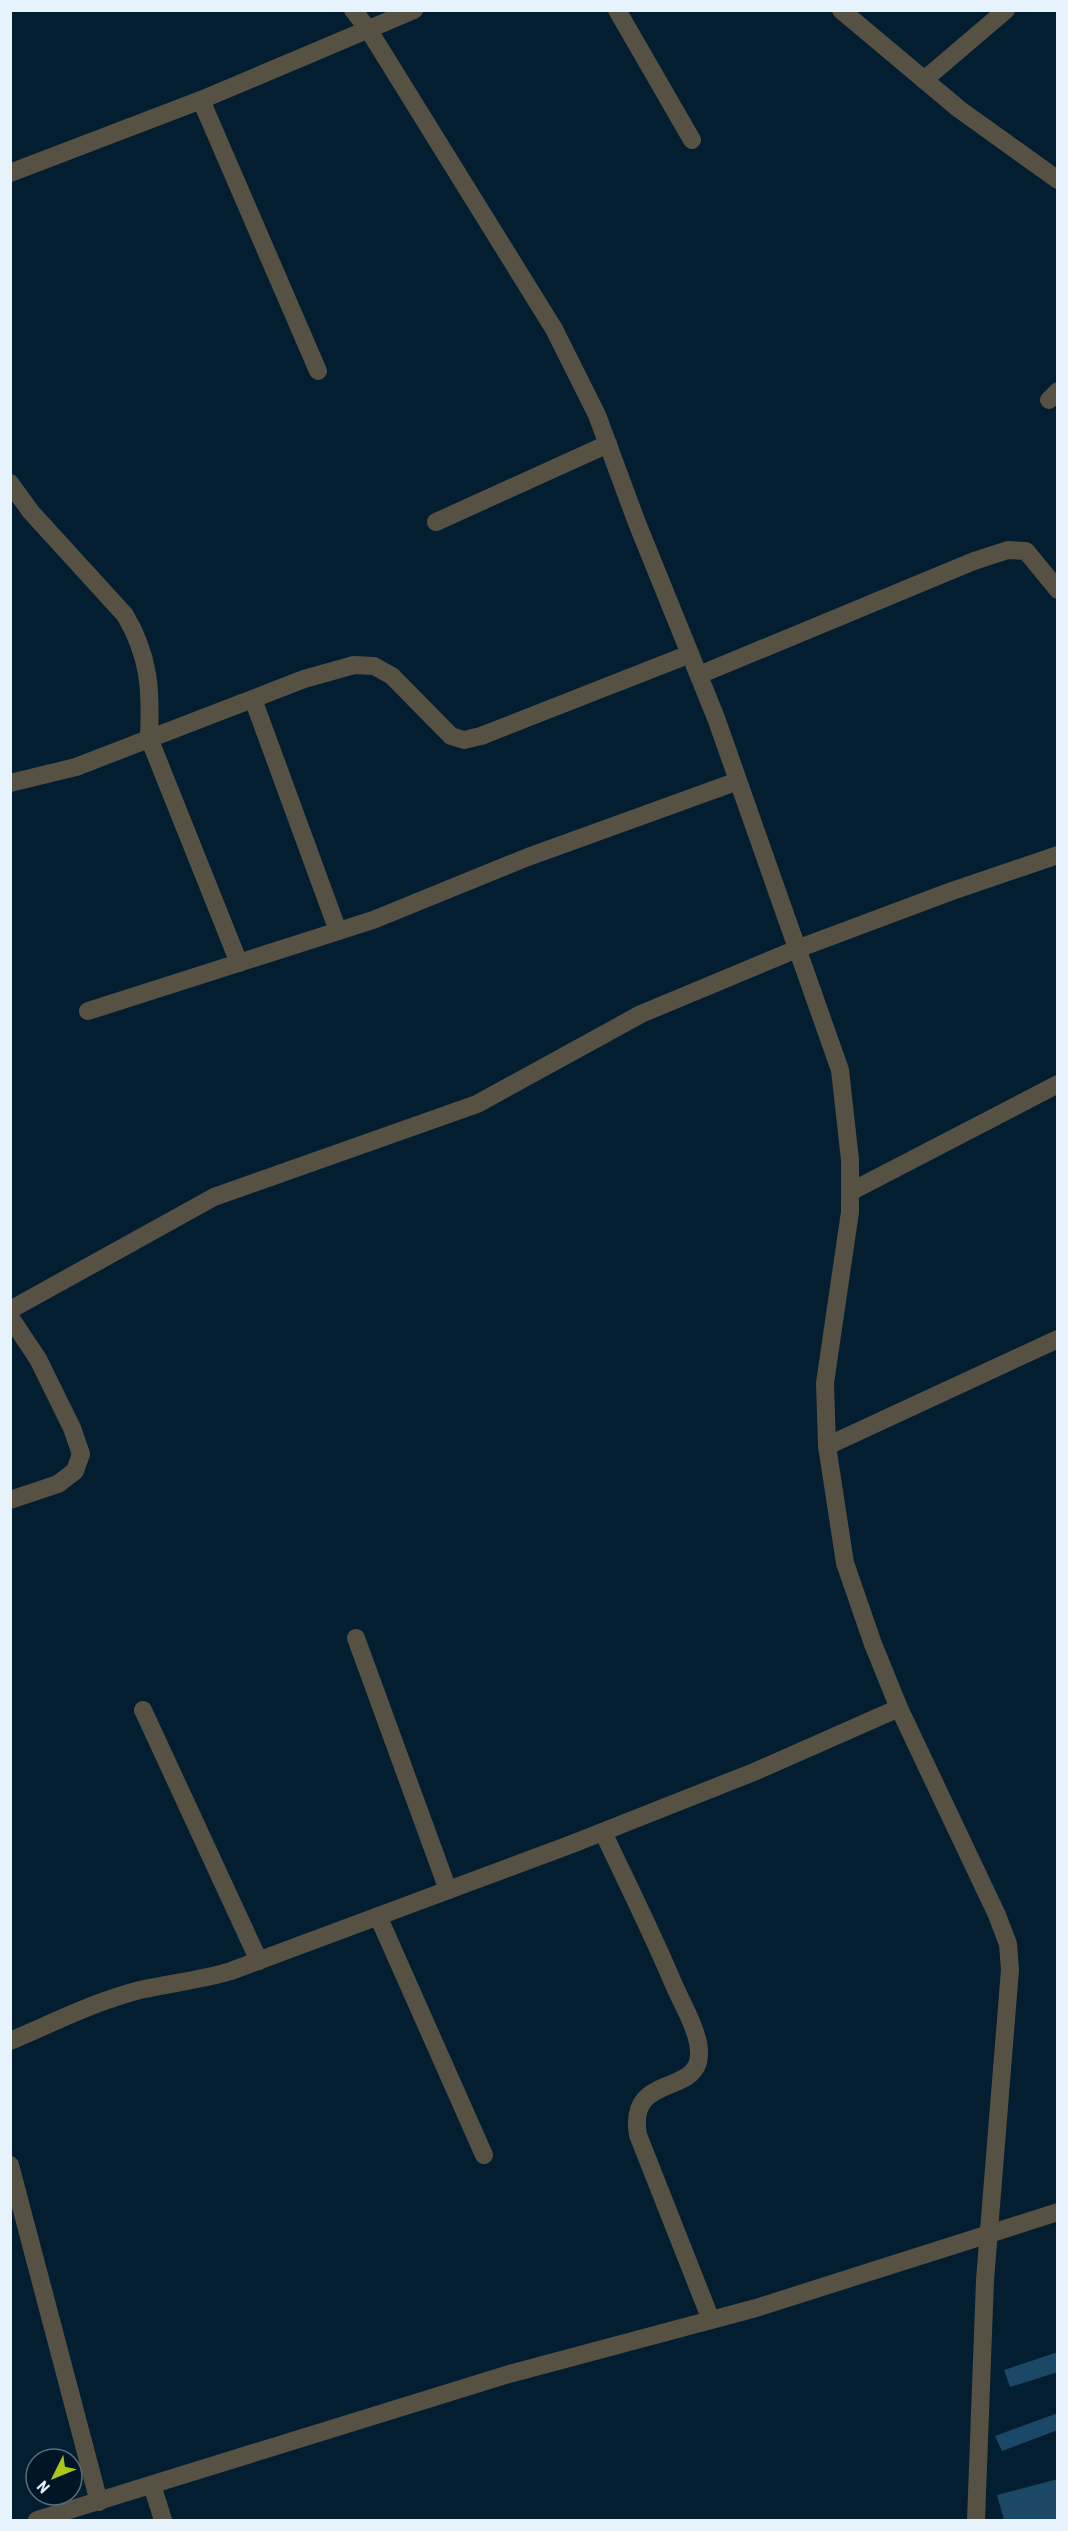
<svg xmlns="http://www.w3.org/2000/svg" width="1068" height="2531" font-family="'Roboto Condensed',sans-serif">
	<rect width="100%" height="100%" fill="#031e30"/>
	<g fill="#1a4866">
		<path d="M1058,2352V2372L1010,2387L1004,2370Z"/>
		<path d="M1058,2413V2430L1002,2451L995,2436Z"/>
		<path d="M1058,2479V2520H1004L997,2495Z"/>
	</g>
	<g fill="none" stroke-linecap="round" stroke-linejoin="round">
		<g stroke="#575144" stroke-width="18">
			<path d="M353,10L368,29L554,329L597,415L637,523L716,718L840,1070L850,1160V1212L825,1383L827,1446L845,1563L873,1644L899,1708L997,1915L1008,1944L1010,1970L985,2280L976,2520"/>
			<path d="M617,10L692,140"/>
			<path d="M841,10L959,109L1058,180"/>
			<path d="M924,80L1006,10"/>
			<path d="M201,100L318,371"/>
			<path d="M10,173L201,100L414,10"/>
			<path d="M1049,400L1058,391"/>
			<path d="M10,483L31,512L125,615C150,657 151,691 149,738L239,963"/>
			<path d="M436,522L608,444"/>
			<path d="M699,675L974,561L1008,550L1026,551L1058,590"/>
			<path d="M253,699L338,931"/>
			<path d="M10,783L76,767L304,679L354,665L374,666L392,676L451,736L464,740L481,736L690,654"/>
			<path d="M88,1011L373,920L528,857L738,781"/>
			<path d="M850,1192L1058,1084"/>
			<path d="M10,1310L214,1197L477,1104L641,1014L797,949L952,891L1058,855"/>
			<path d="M10,1317L38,1359L72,1428L81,1454L75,1471L58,1484L10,1500"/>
			<path d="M827,1446L1058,1339"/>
			<path d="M356,1638L448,1890"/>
			<path d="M143,1710L259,1961"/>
			<path d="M603,1832C627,1883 652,1933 674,1985C681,2001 691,2018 696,2035C699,2044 700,2053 698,2062C689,2094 628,2076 638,2135L711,2320"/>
			<path d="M378,1916L484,2155"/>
			<path d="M10,2041C53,2023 96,2001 140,1990C171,1983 201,1980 231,1971L572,1844L754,1772L899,1708"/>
			<path d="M10,2165L99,2502"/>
			<path d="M152,2485L163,2520"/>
			<path d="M37,2520L509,2374L756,2308L1058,2212"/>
		</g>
	</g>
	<rect width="1068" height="2531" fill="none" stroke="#e6f3fd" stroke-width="24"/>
	<g transform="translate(54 2477) rotate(227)"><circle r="28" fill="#001526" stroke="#5c6e7c" stroke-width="1.5"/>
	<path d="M0-4.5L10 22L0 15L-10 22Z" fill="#a9c71b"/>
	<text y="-9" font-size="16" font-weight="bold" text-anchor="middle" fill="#e6f3fd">N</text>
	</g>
</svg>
